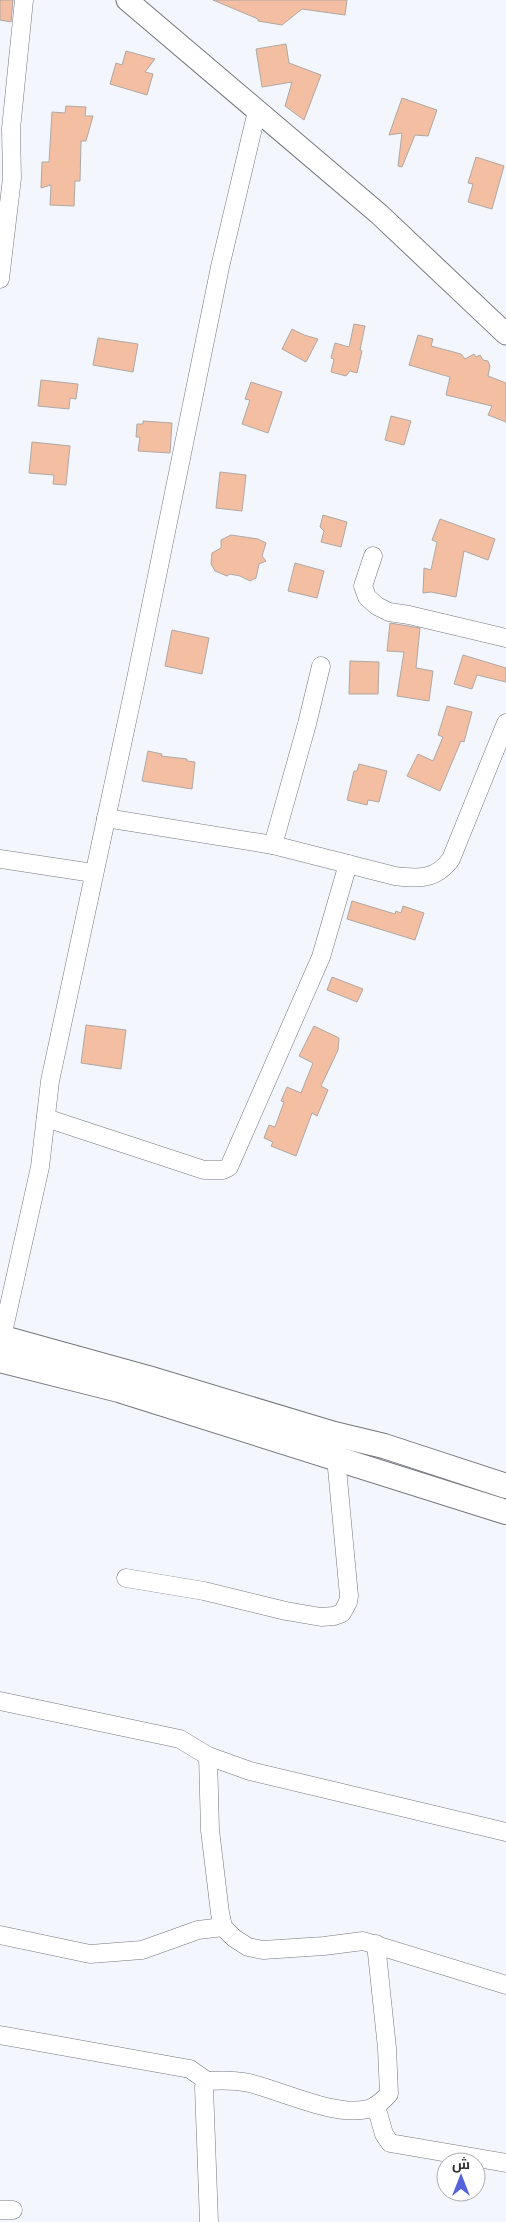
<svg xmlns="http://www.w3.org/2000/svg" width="506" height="2222" font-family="'PT Sans Narrow',Cairo,sans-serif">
	<rect width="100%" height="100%" fill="#f3f6fc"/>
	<g fill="#f4bea2" stroke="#aea8a4">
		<path d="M0,0H13L11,22L0,20Z"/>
		<path d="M213,0H347L345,15L302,9L282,25L258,21V19Z"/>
		<path d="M286,44L289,63L321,75L304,120L285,106L292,82L262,87L256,49Z"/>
		<path d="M126,51L155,59L145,72L153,74L147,95L110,84L116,63L122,65Z"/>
		<path d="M402,98L437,110L428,136L415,135L402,167L398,166L402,133L389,135Z"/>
		<path d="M66,106L86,107L85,116H93L86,141H81L80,181H75L74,206L50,205L51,185L41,188L42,162H49L52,112L65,113Z"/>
		<path d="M476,157L504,166L492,209L468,202L473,184L468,183Z"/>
		<path d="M354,324L365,326L360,350L362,351L357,373L350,371L346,376L331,372L334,359L331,358L335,343L349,347Z"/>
		<path d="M292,329L304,335L318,339L306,362L282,349Z"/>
		<path d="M418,335L433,339L431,346L461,354L465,359L474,354L476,357L480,355L483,360L488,361L490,366L488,376L506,383V422L488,415L492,406L446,395L450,377L409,365Z"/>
		<path d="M98,338L138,344L133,372L93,365Z"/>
		<path d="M41,380L78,384L76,399L70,398L69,409L38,406Z"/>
		<path d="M251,382L282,392L268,433L242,424L250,400L245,399Z"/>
		<path d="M391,416L411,421L404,445L385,440Z"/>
		<path d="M143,421L172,423L170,453L138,451L140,437H136L137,424H143Z"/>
		<path d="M32,442L70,446L66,485L53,484L54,475L29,473Z"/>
		<path d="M220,472L246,475L242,511L216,508Z"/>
		<path d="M323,515L347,522L341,547L321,542L324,531L320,527Z"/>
		<path d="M440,519L495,539L488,560L464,551L456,597L431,592L423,593L424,568L431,570L437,542L432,540Z"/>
		<path d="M231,535L258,539L266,543L262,556L266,561L259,564L256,578L250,581L240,576L230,574L227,576L215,571L211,564L212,553L221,548V540Z"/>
		<path d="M295,563L324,571L317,598L288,591Z"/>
		<path d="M390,623L420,628L416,668L433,671L429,701L397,696L404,652L387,651Z"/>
		<path d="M172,630L209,638L202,674L165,666Z"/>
		<path d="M463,655L506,668V682L477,675L472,689L454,684Z"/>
		<path d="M350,661L379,662L378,694H349Z"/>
		<path d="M447,706L472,712L464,742L461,741L440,791L407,776L418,754L433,761L443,737L438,735Z"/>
		<path d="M148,751L162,754L161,756L187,759V761L195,762L192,789L142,781Z"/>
		<path d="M359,764L387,771L379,802L368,800L367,805L347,800L354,771H357Z"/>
		<path d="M352,901L395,914L396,911L401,913L403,906L424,913L415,940L347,919Z"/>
		<path d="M332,977L363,989L357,1002L327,990Z"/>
		<path d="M86,1025L126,1030L121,1069L81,1063Z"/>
		<path d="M314,1026L339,1038L338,1050L321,1086L328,1090L317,1116L312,1113L296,1156L271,1146L273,1142L264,1138L269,1125L275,1127L284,1102L281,1101L287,1087L301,1093L313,1063L299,1056Z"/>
	</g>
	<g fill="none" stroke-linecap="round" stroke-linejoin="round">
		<defs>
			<g id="minor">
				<path d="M0,279L12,178L11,129L24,0"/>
				<path d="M373,556L363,586L367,597L377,606L389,612L409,615L506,638"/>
				<path d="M106,818L273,845L395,876C418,879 436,880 451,859L506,723"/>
				<path d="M273,845L307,724L321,666"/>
				<path d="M0,859L93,873"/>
				<path d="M46,1118L204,1170H223L229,1167L321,957L348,864"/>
				<path d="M2,1337L40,1167L50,1081L136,679L220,267L257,111"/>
				<path d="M126,1578L204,1591L286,1611L321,1617L334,1616L342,1613L348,1602L349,1596L335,1447"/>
				<path d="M0,1701L180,1739L208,1756L250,1771L506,1832"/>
				<path d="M208,1756L210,1830L220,1913L223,1927L234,1938L248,1947L263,1950L324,1946L363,1941L506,1985"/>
				<path d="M0,1935L90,1954L142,1950L198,1930L223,1927"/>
				<path d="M0,2035L190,2069L207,2081L204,2087L209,2222"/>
				<path d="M207,2081C221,2080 235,2080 249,2083C283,2091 334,2117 368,2109C377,2107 383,2100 389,2094L387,2048L376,1944"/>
				<path d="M376,2106L384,2134L390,2143L506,2163"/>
				<path d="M0,2210H13"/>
			</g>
			<path id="tertiary" d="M127,0L379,214L506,334"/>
			<g id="secondary">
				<path d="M0,1337L148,1378L334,1434L384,1446L506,1486"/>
				<path d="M0,1360L119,1390L506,1512"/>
			</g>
		</defs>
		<use href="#minor" stroke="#75777d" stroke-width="19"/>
		<use href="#tertiary" stroke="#75777d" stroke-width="23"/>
		<use href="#secondary" stroke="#75777d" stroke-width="26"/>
		<use href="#minor" stroke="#fff" stroke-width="18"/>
		<use href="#tertiary" stroke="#fff" stroke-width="21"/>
		<use href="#secondary" stroke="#fff" stroke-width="24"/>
	</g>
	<g transform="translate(461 2177)"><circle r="24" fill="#ffffff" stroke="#acacad"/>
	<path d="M0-4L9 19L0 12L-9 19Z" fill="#5363d9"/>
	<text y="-8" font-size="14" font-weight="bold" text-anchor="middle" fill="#2f3032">ش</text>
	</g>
</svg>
